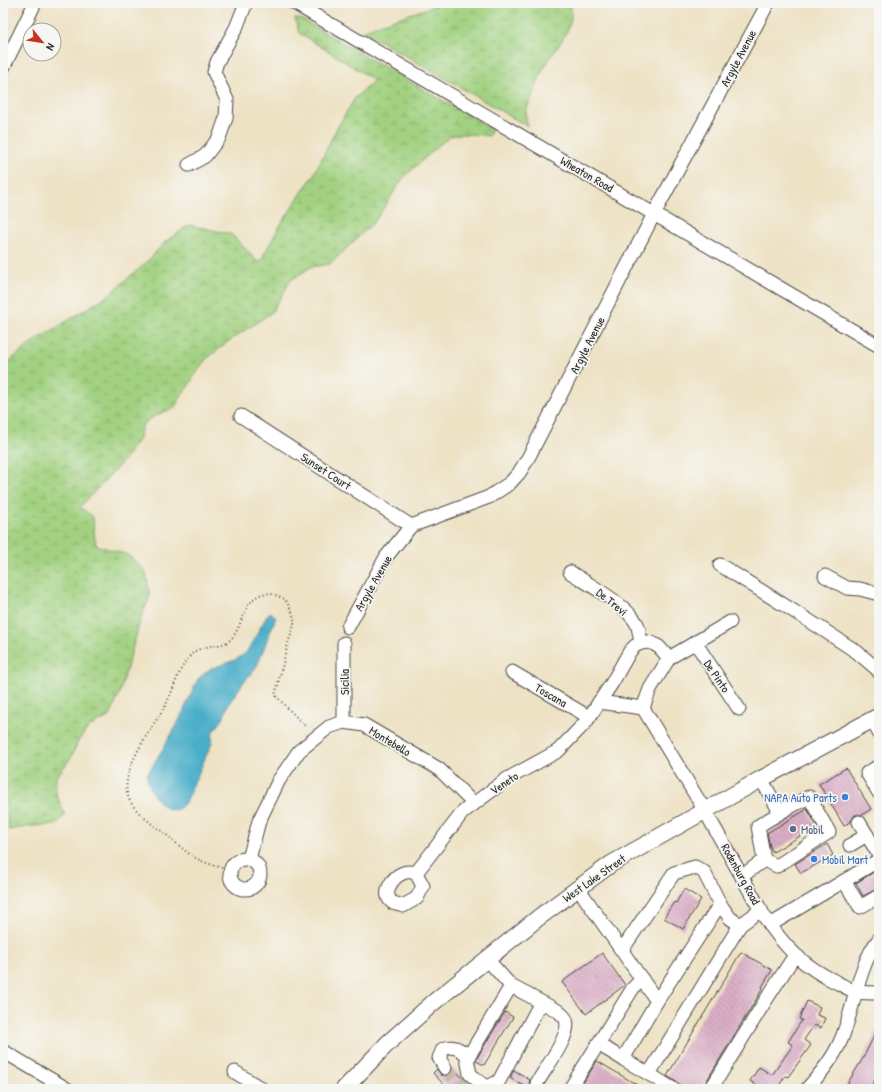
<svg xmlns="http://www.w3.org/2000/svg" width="882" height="1092" font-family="'Patrick Hand',sans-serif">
	<defs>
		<pattern id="wetland-marsh" width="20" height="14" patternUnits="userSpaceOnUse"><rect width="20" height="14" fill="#a2d281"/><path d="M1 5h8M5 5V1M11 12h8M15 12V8" fill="none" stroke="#8cb470"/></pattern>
		<pattern id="building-back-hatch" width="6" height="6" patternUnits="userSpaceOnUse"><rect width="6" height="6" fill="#dbafc7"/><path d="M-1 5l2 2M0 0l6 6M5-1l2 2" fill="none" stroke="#b28fa2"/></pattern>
	</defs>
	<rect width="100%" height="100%" fill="#f6f6f2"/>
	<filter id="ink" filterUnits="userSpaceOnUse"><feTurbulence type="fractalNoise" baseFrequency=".025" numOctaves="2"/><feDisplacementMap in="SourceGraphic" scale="8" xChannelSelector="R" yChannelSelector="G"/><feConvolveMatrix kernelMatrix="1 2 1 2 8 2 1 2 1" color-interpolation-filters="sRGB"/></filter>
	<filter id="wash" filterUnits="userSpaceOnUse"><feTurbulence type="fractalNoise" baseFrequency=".012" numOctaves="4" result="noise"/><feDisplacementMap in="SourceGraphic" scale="16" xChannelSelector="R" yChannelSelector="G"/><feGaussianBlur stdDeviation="0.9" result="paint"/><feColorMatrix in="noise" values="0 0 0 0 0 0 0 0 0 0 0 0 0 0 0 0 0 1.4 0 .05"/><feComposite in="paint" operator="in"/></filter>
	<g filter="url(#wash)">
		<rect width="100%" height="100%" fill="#eee2c4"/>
		<g fill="url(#wetland-marsh)" stroke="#667e56">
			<path d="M443,3H472L476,5L481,3H573L571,7V19L567,32L542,71L526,111L527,126L363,31L380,24Z"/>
			<path d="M295,18L301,19L492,129L489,136L482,135L462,134L450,136L439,145L403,178L375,221L330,264L311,267L291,280L271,313L229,341L205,360L174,408L156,415L143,424L138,440L126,458L80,507L93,517L94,532L96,545L128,555L146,572L150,596L141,618L120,692L110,716L89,727L78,741L71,758L56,777V794L65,815L56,825L32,826L9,830L6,805L3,800V366L35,341L107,296L146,263L165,242L189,225L231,234L259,263L281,224L313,176L337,128L355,98L374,80L299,33Z"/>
		</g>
		<path fill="#4aaec9" stroke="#3a6c7a" d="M271,612L276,617L257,666L243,683L228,705L224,717L218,726L213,731L212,743L185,803C168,824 148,792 147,775L177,725L198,679L210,669L235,660L246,653L268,614Z"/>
		<g id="blocks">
			<g fill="url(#building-back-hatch)">
				<path d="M846,768L871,809L862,815H855L851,821L844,826L819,784Z"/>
				<path d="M807,809L817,826L773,852L770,847L767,833Z"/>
				<path d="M827,844L833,855L801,873L795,864Z"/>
				<path d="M879,869V888L863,896L856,883Z"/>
				<path d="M684,889L701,899L683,929L664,918L674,902L676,903Z"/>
				<path d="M741,952L772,970L762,987L763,988L704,1085L703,1089H688L667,1076Z"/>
				<path d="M602,953L625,985L586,1014L562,982Z"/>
				<path d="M807,1001L820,1007L817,1015L825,1018L821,1028L814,1025L804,1040L811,1045L788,1077L785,1076L777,1089H763L750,1081L759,1067L772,1075L793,1045L788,1042L802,1020L799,1019Z"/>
				<path d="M505,1012L513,1017L484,1065L476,1061L478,1056Z"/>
				<path d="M879,1026V1073L869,1089H844L862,1060Z"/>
				<path d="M597,1061L644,1089H579Z"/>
				<path d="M453,1068L473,1089H448L433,1073L437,1069L441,1075L446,1076L452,1072Z"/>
				<path d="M514,1070L530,1080L529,1083L532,1089H529L510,1078Z"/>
			</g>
		</g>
	</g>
	<g filter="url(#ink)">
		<use href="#blocks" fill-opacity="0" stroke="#484642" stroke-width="1"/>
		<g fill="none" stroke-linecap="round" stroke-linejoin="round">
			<path stroke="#c7bda5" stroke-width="13" stroke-dasharray="13 6" stroke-linecap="butt" d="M445,1068L465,1089"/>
			<defs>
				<g id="minor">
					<path d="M294,3L879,346"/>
					<path d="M3,68L35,3"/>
					<path d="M189,165L205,156L219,138L226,118L227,100L214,72L217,62L236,28L246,3"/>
					<path d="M241,416L411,526"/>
					<path d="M720,565L819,627L857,652L877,669L879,672"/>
					<path d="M570,572C588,584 627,605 637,624C639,629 640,637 641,643"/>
					<path d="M825,576L847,588L860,589L879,594"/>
					<path d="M348,627L386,557L411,526L489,497L510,483L519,473L527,460L654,214L768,3"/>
					<path d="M695,642L739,709"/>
					<path d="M344,643V722"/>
					<path d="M512,672L589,717"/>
					<path d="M599,702L643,708"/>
					<path d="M643,708L705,811L764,916C784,947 804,967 838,983C844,986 851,991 858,992C864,993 872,993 879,993"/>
					<path d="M643,708L650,689L669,658"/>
					<path d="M872,720L879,733"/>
					<path d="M879,766L867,773L879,793"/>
					<path d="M859,822L879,855"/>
					<path d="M850,845L867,835"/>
					<circle cx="245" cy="874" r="15"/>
					<path d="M249,859L259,821L279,780L299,751L329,727L344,722L364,725L439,769L474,804"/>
					<path d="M764,860L758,826L783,811"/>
					<path d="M416,873L423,886L417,898L403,906C400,905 396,904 393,903C380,894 393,877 403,873C407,871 412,872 416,873L463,812L507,779L558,751L586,722L612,683L630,651L635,646L641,643L648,642L654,644L659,647L669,658L730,622"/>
					<path d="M742,876L764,860L777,866L829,832L809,797L780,812L761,779"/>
					<path d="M844,881L879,860"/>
					<path d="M578,888L657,1001L623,1059L649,1074"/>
					<path d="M770,925L844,881L860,907L879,896"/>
					<path d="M622,950L674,873L695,867L704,872L720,904"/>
					<path d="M487,959L511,986L558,1011C561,1014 565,1016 566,1020C572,1035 544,1070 537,1083"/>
					<path d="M511,986L467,1059L470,1074L481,1083L488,1087L499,1081L541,1002"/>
					<path d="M657,1001L720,904L730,918L740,925"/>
					<path d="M598,1044L623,1059"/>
					<path d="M3,1051L67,1089"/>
					<path d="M445,1068L439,1058L443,1049C454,1044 460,1050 470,1056"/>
					<path d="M235,1072L262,1089"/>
					<path d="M570,1089L633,988L642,979"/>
					<path d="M673,1089L649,1074L740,925L761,910"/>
					<path d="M711,1089L764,1003L795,955"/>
					<path d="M807,1089C820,1074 833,1059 841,1040C854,1010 858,965 879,939"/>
				</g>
				<path id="major" d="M344,1089L388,1043L434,1002L538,918L611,864L761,779L879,716"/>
			</defs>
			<use href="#minor" stroke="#484642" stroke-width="15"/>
			<use href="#major" stroke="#484642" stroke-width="18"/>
			<path stroke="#484642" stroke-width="2" stroke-dasharray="1 3" stroke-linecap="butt" d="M222,868C213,865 202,862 194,857C183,850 173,840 163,832C151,823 138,815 130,801C115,775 152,729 165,706C175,688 178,667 193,653C204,643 223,649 232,638C243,625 244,600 262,594C269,592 280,596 285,600C289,605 293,613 294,619C295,625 291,634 289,640C284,658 280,677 275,695L305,726"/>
			<use href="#minor" stroke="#fff" stroke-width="13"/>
			<use href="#major" stroke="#fff" stroke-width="16"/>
		</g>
	</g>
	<g fill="#3f7fe0" stroke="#f6f6f2" stroke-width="1.5">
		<circle cx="845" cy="797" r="4"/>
		<circle cx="814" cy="859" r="4"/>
	</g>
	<circle fill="#5c6f8a" stroke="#f6f6f2" stroke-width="1.5" cx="793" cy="829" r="4"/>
	<g text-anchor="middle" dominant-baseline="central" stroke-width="3.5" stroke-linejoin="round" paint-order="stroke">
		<g font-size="12" fill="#2b2b2b" stroke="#f6f6f2">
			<text transform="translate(738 58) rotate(-62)">Argyle Avenue</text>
			<text transform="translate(587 174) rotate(30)">Wheaton Road</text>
			<text transform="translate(587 345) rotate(-63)">Argyle Avenue</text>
			<text transform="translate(326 471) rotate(33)">Sunset Court</text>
			<text transform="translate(373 583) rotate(-60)">Argyle Avenue</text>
			<text transform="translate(612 602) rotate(39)">De Trevi</text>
			<text transform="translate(717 676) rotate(56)">De Pinto</text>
			<text transform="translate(344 682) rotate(-90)">Sicilia</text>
			<text transform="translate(551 695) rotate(30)">Toscana</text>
			<text transform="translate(390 741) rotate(31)">Montebello</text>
			<text transform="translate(504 783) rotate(-34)">Veneto</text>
			<text transform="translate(741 874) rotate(61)">Rodenburg Road</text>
			<text transform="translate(594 878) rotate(-35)">West Lake Street</text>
		</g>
		<g font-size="12" fill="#366cbe" stroke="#f6f6f2" text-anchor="end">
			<text x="837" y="797">NAPA Auto Parts</text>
			<text x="822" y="859" text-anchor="start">Mobil Mart</text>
		</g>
		<g font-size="12" fill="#4e5e75" stroke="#f6f6f2" text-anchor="start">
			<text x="801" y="829">Mobil</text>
		</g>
	</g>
	<rect width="882" height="1092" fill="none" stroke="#f6f6f2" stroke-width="16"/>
	<g transform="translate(42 42) rotate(120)"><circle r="19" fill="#f6f6f2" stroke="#a5a5a2"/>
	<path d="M0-3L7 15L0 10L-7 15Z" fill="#c8321e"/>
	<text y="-6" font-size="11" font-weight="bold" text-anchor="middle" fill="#2b2b2b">N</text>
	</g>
</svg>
